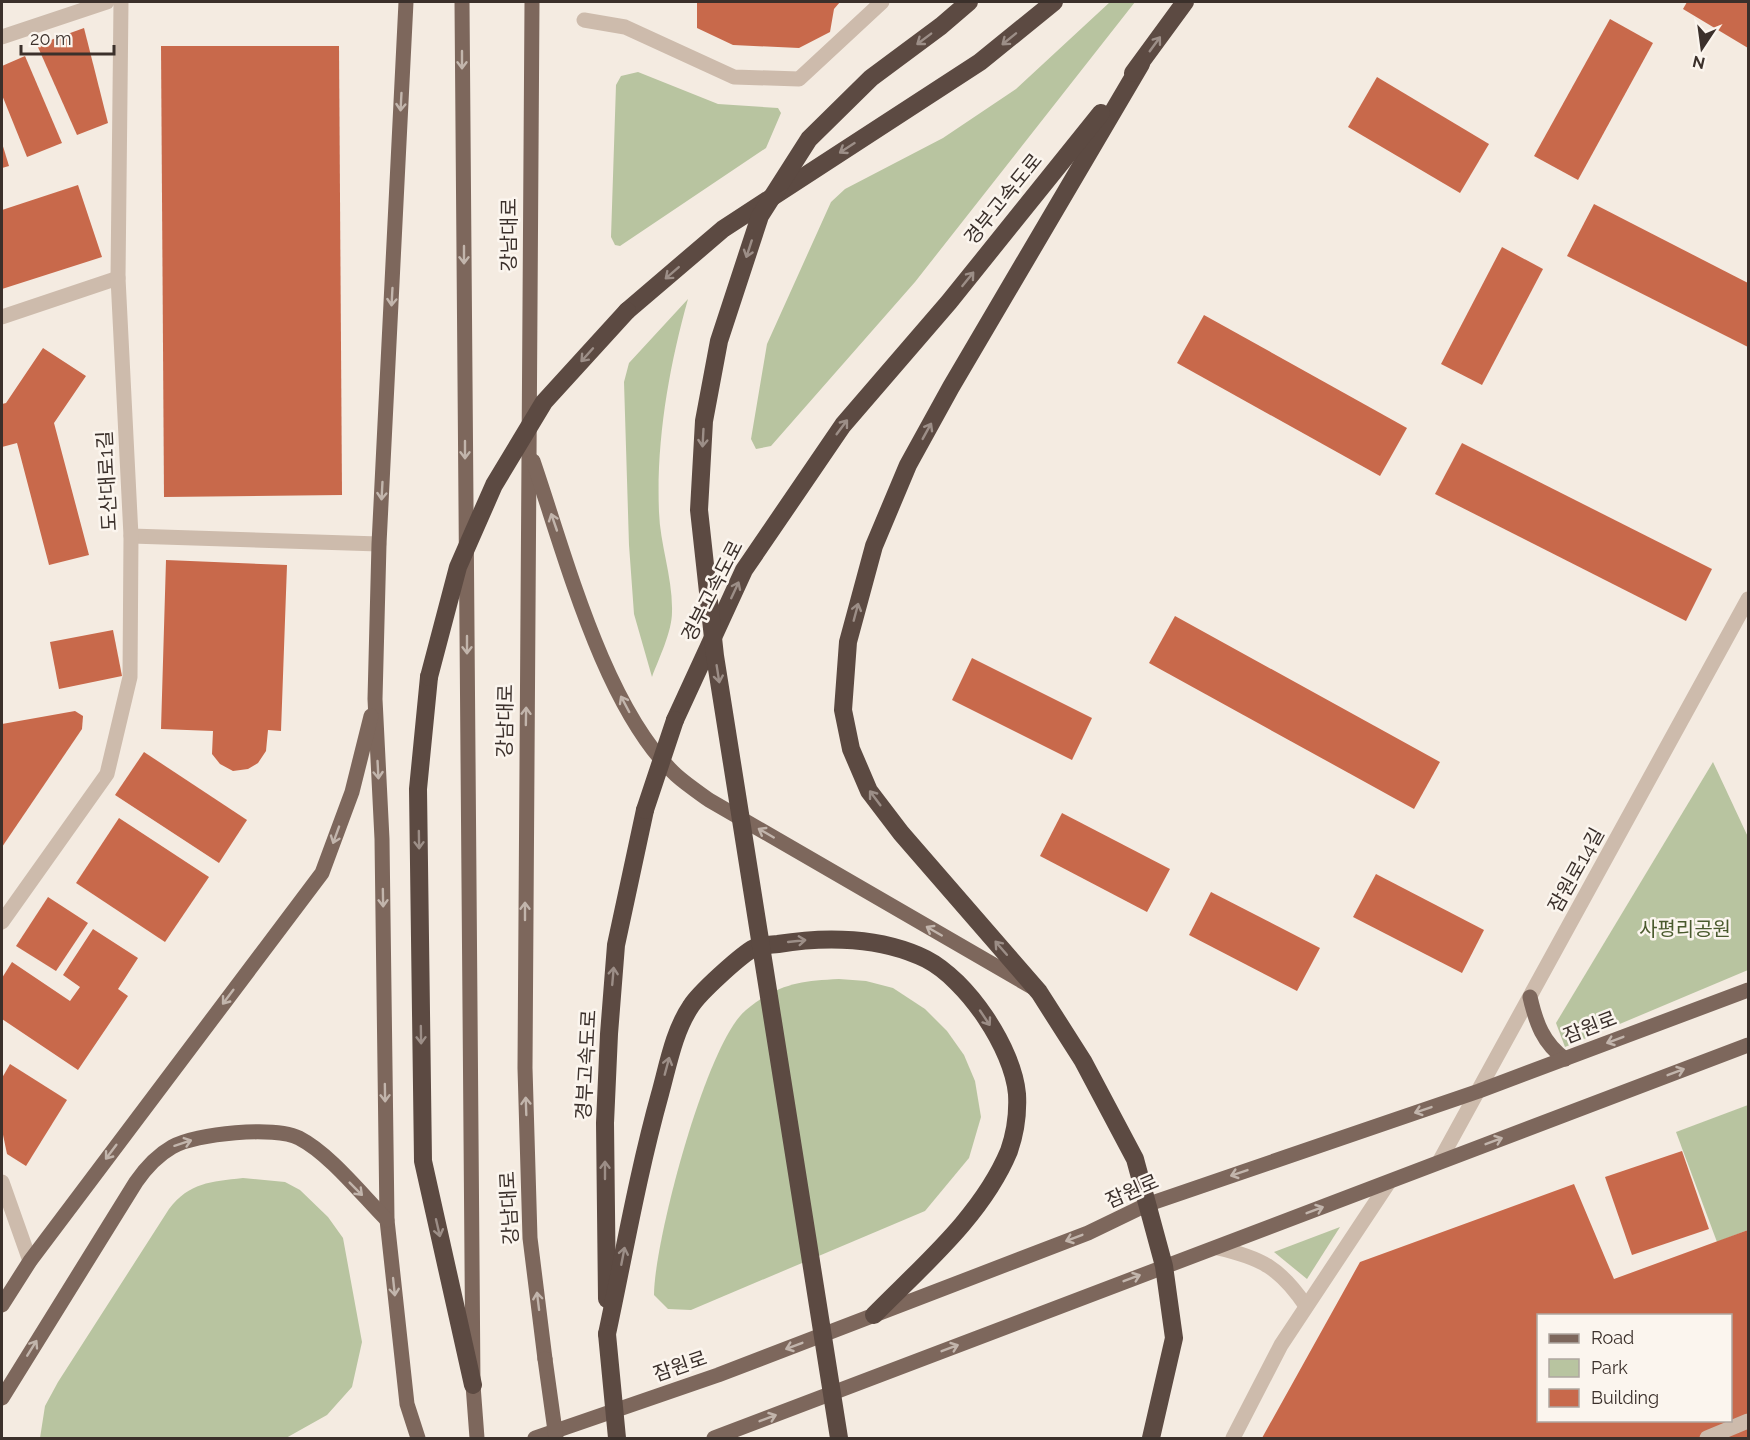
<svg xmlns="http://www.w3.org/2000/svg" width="1750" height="1440" font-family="Raleway,'Noto Sans KR',sans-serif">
	<rect width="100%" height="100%" fill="#f4ebe1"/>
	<g fill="#b8c4a0">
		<path d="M1110,2H1135L915,282L771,446L756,449L751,439L767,344L831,202L845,189L943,138L1016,89Z"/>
		<path d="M638,72L718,104L778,108L781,113L766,148L620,246L615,245L611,237L616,85L621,76Z"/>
		<path d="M688,299C669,367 656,441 659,512C660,545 673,578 672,612C672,632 659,658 652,677L634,614L629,545L624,382L629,363Z"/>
		<path d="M1713,762L1748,837V970L1565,1047L1556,1023Z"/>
		<path d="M839,979L866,981L893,988L925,1009L947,1031L964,1055L975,1081L981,1117L969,1158L925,1211L691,1310L668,1309L654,1295C654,1242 706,1043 746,1010C778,984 799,981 839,979Z"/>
		<path d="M1748,1105V1230L1717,1242L1676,1132Z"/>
		<path d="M243,1178L285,1182L300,1190L328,1217L343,1238L362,1342L352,1387L327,1415L286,1438H40L45,1406L58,1382L169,1209C190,1182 210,1182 243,1178Z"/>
		<path d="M1340,1227L1307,1279L1274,1252Z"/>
	</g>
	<g fill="#c8694b" fill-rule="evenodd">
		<path d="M697,2H840L834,9L830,32L799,48L733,45L697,28Z"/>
		<path d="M1687,2H1748V48L1683,9Z"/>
		<path d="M1610,19L1653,43L1578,180L1534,156Z"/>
		<path d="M84,28L108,123L77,135L37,45Z"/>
		<path d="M161,46H339L342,495L164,497Z"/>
		<path d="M25,56L62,143L27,157L2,95V66Z"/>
		<path d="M1377,77L1489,144L1460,193L1348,127Z"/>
		<path d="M2,143L9,166L2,168Z"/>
		<path d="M78,185L102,257L2,289V210Z"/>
		<path d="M1594,204L1748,283V347L1567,256Z"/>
		<path d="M1502,247L1543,269L1482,385L1441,364Z"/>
		<path d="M1204,315L1407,428L1380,476L1177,363Z"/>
		<path d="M43,348L86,376L54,423L89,555L49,565L17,443L2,447V404L6,403Z"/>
		<path d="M1462,443L1712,569L1686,621L1435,494Z"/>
		<path d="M166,560L287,565L281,731L268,730L266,751L258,763L248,769L233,771L220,764L212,754L213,731L161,729Z"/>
		<path d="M1175,616L1440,762L1414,809L1149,663Z"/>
		<path d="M113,630L122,676L59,689L50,642Z"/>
		<path d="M972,658L1092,718L1072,760L952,700Z"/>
		<path d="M75,711L83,716L82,729L2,847V724Z"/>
		<path d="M144,752L247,820L219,863L115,795Z"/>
		<path d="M1062,813L1170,869L1147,912L1040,856Z"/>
		<path d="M119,818L209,877L165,942L76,883Z"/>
		<path d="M1376,874L1484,930L1462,973L1353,917Z"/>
		<path d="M1211,892L1320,948L1297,991L1189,935Z"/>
		<path d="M48,897L88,923L56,971L16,946Z"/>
		<path d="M93,929L138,958L118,989L128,996L78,1070L2,1019V978L12,962L70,1001L80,987L63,975Z"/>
		<path d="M10,1064L67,1100L26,1166L7,1154L2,1130V1078Z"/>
		<path d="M1682,1151L1709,1229L1632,1255L1605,1177Z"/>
		<path d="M1574,1184L1614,1279L1748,1230V1438H1262L1360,1262ZM1538,1316H1730V1420H1538Z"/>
	</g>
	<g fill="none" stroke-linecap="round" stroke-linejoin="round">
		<g stroke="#cdbbac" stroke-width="15">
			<path d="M584,20L625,27L734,77L799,79L882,2"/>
			<path d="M2,37L107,2"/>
			<path d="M2,317L118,278"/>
			<path d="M131,536L379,544"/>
			<path d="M2,922L107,774L130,677L131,536L118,278L121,2"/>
			<path d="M1439,1162L1748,599"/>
			<path d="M2,1182L30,1261"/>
			<path d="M1218,1248C1262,1258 1280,1268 1306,1306"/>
			<path d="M1233,1438L1281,1345L1389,1182"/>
			<path d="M1707,1438L1748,1421"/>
		</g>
		<g stroke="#7d675c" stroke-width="15">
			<path d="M406,2L379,544L375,699L382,839L387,1220L407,1404L418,1438"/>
			<path d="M462,2L473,1385L477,1438"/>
			<path d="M532,2L525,1068L530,1238L545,1359"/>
			<path d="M533,461C565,554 604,708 676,775C686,784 698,792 709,800L1032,987"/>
			<path d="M1530,997C1536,1023 1543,1043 1565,1059"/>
			<path d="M2,1305L30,1261L322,873L352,792L371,716"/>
			<path d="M2,1398L136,1182C145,1169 158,1155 172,1147C196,1133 275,1126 299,1138C330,1154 362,1195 387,1220"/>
			<path d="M535,1438L718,1375L1088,1233L1146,1205L1479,1091L1748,990"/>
			<path d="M714,1438L1748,1045"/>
		</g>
		<g stroke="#5c4a42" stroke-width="18">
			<path d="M1141,64L951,387L908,465L874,546L848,642L843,710L851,749L869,791L901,833L1039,992L1083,1061L1135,1159L1164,1266L1174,1338L1151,1438"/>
			<path d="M1133,73L1185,2"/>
			<path d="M627,311L723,229L980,62L1054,2"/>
			<path d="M429,677L418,789L423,1161L473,1385"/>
			<path d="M675,720L744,570L843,425L949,302L1101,113"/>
			<path d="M607,1299L605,1123L609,1034L616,945L645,810"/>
			<path d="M607,1334C624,1254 638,1173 660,1094C668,1065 674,1031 691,1006C700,992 738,958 752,949C759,945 770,945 778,944C826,936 881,937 926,959C967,980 1013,1048 1017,1094C1018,1112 1015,1134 1009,1151C982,1216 922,1266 874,1315"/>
		</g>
		<path stroke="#7d675c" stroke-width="15" d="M545,1359L556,1438"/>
		<g stroke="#5c4a42" stroke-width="18">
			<path d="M429,677L458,567L494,485L544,402L627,311"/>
			<path d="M645,810L675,720"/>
			<path d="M607,1334L617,1438"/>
			<path d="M839,1438L715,656L699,510L704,421L719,341L760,216L809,139L871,78L941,26L969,2"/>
		</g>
	</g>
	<defs><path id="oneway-shaft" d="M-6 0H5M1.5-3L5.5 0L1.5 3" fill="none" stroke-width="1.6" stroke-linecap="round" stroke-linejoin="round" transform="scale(1.5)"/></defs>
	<g stroke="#9c8e87">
		<use href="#oneway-shaft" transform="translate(924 39) rotate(143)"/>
		<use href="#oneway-shaft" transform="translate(1009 39) rotate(141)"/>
		<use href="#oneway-shaft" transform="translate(1155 44) rotate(-54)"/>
		<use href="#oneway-shaft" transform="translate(847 148) rotate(147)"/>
		<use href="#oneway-shaft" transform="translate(749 249) rotate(108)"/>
		<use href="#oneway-shaft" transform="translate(672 273) rotate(139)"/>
		<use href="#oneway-shaft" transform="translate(968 279) rotate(-51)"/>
		<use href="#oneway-shaft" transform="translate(587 355) rotate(132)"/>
		<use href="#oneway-shaft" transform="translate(842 427) rotate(-53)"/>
		<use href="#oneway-shaft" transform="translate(927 431) rotate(-61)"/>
		<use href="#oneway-shaft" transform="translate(703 438) rotate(93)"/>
		<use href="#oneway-shaft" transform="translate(735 590) rotate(-65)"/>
		<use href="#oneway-shaft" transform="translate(856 612) rotate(-75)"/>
		<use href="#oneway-shaft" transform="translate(718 674) rotate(81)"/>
		<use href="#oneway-shaft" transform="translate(875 798) rotate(-127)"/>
		<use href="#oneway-shaft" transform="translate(419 840) rotate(89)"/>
		<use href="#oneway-shaft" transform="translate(797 941) rotate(-6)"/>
		<use href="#oneway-shaft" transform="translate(1001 948) rotate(-131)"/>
		<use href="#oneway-shaft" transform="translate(613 976) rotate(-85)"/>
		<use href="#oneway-shaft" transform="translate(985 1018) rotate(56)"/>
		<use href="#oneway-shaft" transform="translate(421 1035) rotate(89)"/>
		<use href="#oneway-shaft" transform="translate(667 1066) rotate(-75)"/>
		<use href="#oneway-shaft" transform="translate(605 1170) rotate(-90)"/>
		<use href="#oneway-shaft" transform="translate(438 1228) rotate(77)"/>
		<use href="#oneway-shaft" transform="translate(623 1256) rotate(-79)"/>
	</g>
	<g stroke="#c2b5ac">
		<use href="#oneway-shaft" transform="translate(462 60) rotate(90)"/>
		<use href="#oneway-shaft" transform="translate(401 102) rotate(93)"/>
		<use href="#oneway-shaft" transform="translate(464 255) rotate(90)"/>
		<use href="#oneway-shaft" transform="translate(392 297) rotate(93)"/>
		<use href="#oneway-shaft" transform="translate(465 450) rotate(90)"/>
		<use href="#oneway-shaft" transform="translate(382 491) rotate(93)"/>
		<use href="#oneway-shaft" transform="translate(554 522) rotate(-109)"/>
		<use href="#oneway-shaft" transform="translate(467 645) rotate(90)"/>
		<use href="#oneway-shaft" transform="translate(625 704) rotate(-118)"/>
		<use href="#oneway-shaft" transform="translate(526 716) rotate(-89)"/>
		<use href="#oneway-shaft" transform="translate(378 770) rotate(87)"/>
		<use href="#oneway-shaft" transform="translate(766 833) rotate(-150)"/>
		<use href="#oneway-shaft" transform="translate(336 835) rotate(110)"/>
		<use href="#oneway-shaft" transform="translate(383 898) rotate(89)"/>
		<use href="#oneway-shaft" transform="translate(525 911) rotate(-90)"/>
		<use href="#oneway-shaft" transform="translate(934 931) rotate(-150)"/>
		<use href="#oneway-shaft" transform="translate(228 997) rotate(127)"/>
		<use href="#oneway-shaft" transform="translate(1615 1040) rotate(159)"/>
		<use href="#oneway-shaft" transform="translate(1676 1072) rotate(-21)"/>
		<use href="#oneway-shaft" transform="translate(385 1093) rotate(89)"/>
		<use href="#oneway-shaft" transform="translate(526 1106) rotate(-92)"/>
		<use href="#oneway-shaft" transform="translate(1423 1110) rotate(161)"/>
		<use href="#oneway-shaft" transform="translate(1494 1141) rotate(-21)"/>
		<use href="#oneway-shaft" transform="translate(183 1143) rotate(-18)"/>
		<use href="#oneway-shaft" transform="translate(111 1152) rotate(127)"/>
		<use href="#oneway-shaft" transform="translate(1239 1173) rotate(161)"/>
		<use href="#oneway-shaft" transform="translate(356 1189) rotate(45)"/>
		<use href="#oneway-shaft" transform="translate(1315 1210) rotate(-21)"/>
		<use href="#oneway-shaft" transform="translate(1074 1238) rotate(159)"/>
		<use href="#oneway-shaft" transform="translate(1132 1278) rotate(-21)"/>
		<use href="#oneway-shaft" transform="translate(394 1287) rotate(84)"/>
		<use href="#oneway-shaft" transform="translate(538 1301) rotate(-97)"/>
		<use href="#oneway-shaft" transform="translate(794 1346) rotate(159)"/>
		<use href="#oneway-shaft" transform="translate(32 1348) rotate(-58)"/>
		<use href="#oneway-shaft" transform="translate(950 1348) rotate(-21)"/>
		<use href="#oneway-shaft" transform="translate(768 1418) rotate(-21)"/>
	</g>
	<g text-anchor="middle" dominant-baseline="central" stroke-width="5" stroke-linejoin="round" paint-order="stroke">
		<g font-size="20" fill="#3b302b" stroke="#fbf5ee">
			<text transform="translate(1003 199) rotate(-51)">경부고속도로</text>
			<text transform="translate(509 235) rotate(-90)">강남대로</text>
			<text transform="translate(107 481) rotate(-93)">도산대로1길</text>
			<text transform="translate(712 591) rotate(-63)">경부고속도로</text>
			<text transform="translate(505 721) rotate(-89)">강남대로</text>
			<text transform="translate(1576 870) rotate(-61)">잠원로14길</text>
			<text transform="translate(1590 1027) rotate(-21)">잠원로</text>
			<text transform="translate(586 1065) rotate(-87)">경부고속도로</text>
			<text transform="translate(1132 1191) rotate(-23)">잠원로</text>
			<text transform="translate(509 1208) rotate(-93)">강남대로</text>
			<text transform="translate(680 1366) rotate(-19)">잠원로</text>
		</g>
		<g font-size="20" fill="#4a5a2e" stroke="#fbf5ee">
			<text x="1685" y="929">사평리공원</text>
		</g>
	</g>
	<rect width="1750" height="1440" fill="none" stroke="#3b302b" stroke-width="6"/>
	<rect x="1537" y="1314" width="195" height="108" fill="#fbf5ee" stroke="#aea6a0" stroke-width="1.5"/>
	<rect x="1549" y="1334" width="30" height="9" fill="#7d675c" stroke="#aea6a0" stroke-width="1.5"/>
	<text x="1591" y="1344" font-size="18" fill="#3b302b">Road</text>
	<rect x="1549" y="1359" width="30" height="18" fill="#b8c4a0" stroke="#aea6a0" stroke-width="1.5"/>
	<text x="1591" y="1374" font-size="18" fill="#3b302b">Park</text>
	<rect x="1549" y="1389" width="30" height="18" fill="#c8694b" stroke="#aea6a0" stroke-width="1.5"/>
	<text x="1591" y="1404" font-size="18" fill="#3b302b">Building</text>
	<g transform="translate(1702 48) rotate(193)" stroke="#fbf5ee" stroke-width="4.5" paint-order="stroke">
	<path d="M0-4.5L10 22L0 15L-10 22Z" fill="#3b302b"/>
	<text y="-9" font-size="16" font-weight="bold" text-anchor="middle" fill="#3b302b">N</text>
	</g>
	<path d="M21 45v9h93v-9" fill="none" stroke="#3b302b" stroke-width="3"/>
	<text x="30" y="45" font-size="18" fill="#3b302b" stroke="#fbf5ee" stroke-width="4.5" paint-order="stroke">20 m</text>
</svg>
